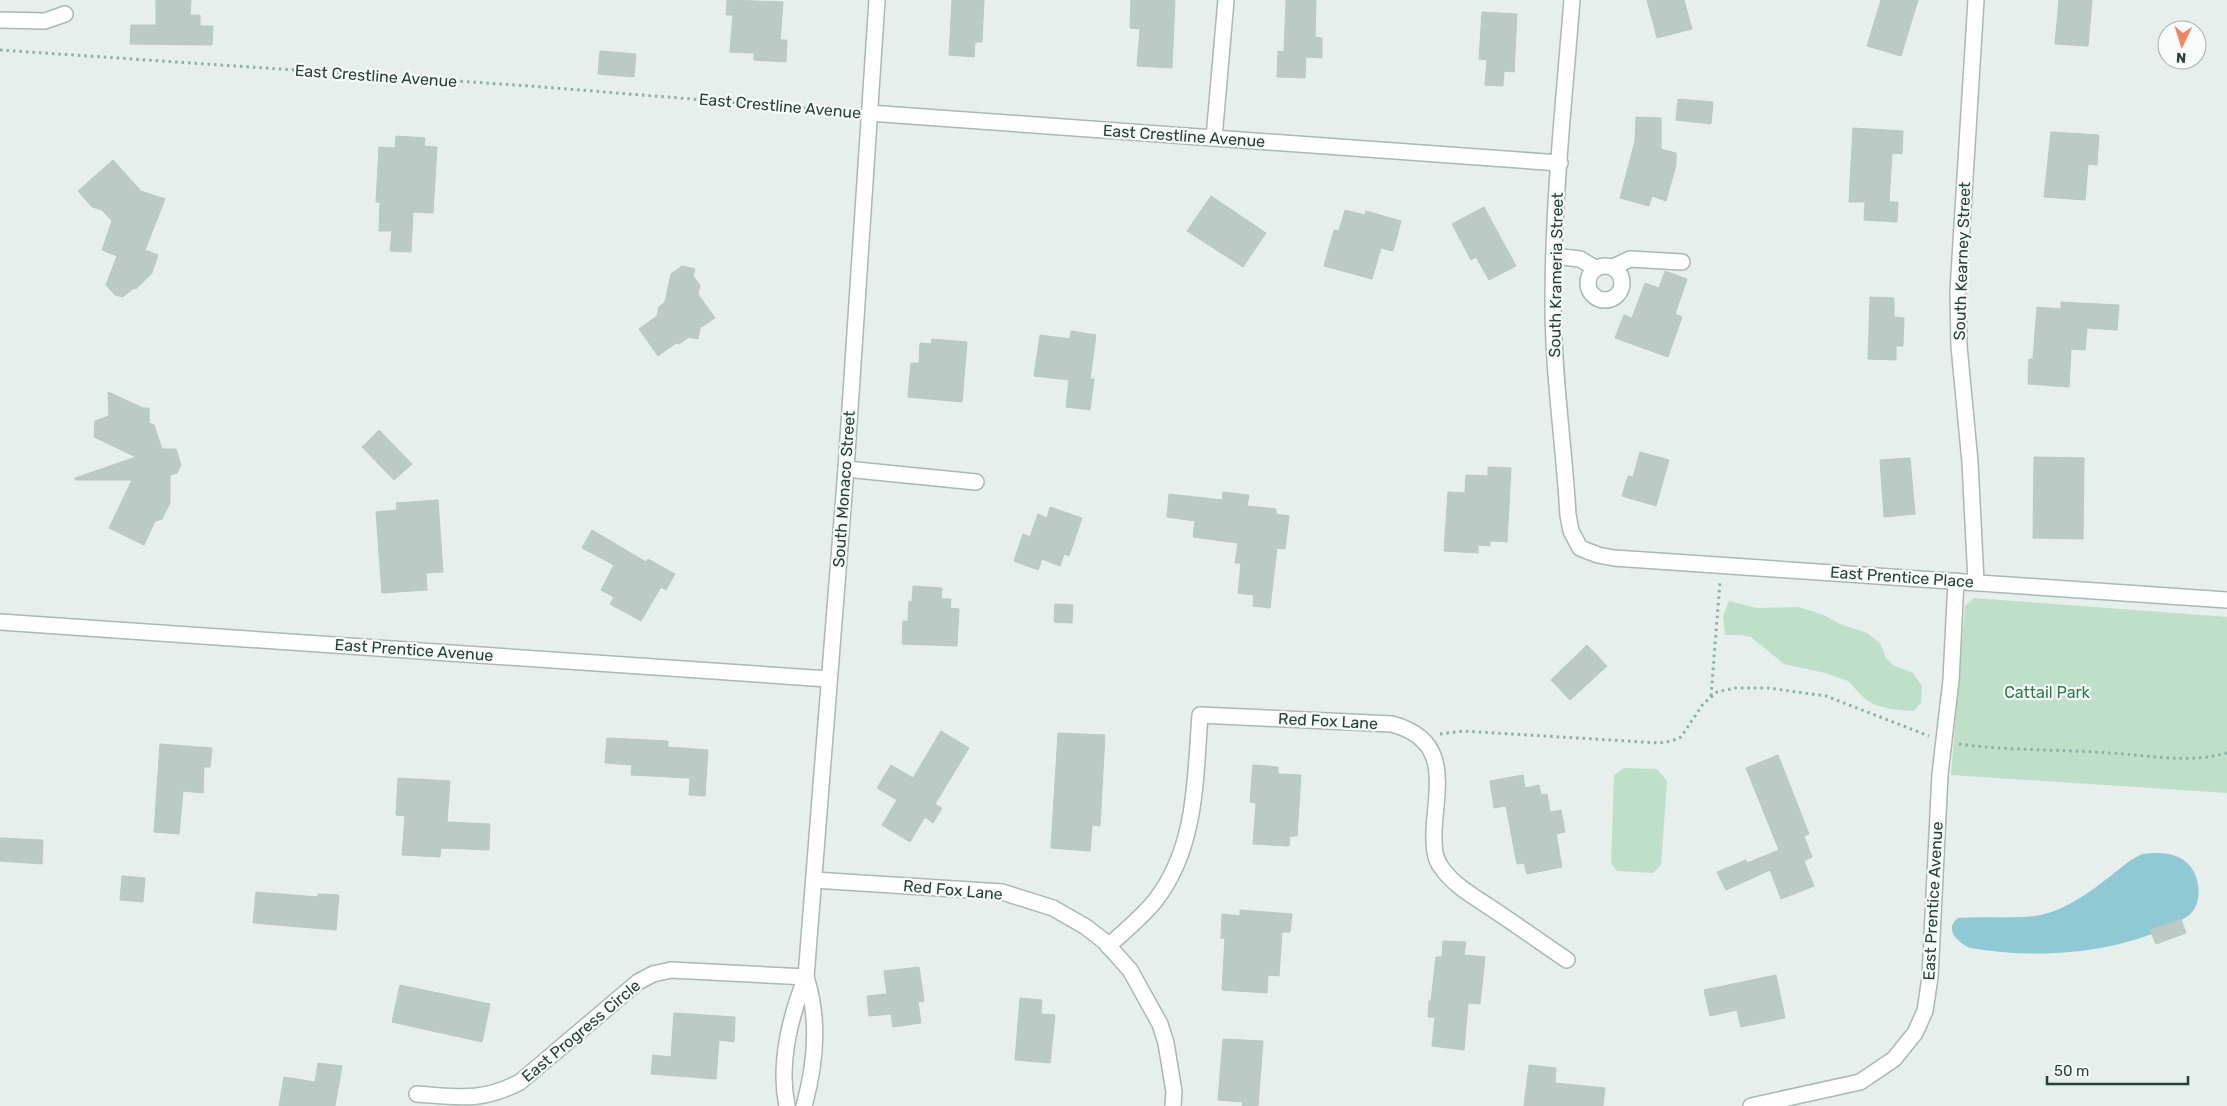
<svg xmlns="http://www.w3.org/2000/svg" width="2227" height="1106" font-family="Rubik,sans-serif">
	<rect width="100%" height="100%" fill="#e6efeb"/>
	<g fill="#bfe0c8">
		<path d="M1974,598L2227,617V793L1951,775L1965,606Z"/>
		<path d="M1729,601L1757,608L1799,607L1824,615L1840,624L1867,633L1880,643L1886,658L1893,665L1913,673L1922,686L1921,703L1914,711L1890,709L1875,705L1865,699L1848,681L1825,673L1784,664L1751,637L1741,635H1725L1723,616Z"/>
		<path d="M1624,768L1657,769L1667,781L1661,865L1653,873L1617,871L1611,863L1614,775Z"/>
	</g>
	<path fill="#8ec9d4" d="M2154,853C2165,853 2177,854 2186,862C2202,875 2204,908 2185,918C2124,954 2038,960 1970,948C1958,943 1943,929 1958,918C1984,916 2010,919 2035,916C2071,911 2103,881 2131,860L2142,854Z"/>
	<g fill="#bbcac4" stroke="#b8c9c2">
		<path d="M156,0H191L190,15H200V26H213L212,45L130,44L131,25H156Z"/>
		<path d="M727,0L783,2L780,40H787L786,62L754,60V53L730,52L733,15H726Z"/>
		<path d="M952,0H984L982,42H975L974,57L949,55Z"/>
		<path d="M1131,0H1175L1172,68L1137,66L1140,29L1130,28Z"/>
		<path d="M1286,0H1316L1315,37L1322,38V58L1306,57L1305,78L1277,77L1278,51L1284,52Z"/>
		<path d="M1647,0H1684L1692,29L1657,38Z"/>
		<path d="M1881,0H1918L1901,56L1867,46Z"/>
		<path d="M2059,0H2092L2088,46L2055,44Z"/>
		<path d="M1482,12L1517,14L1514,72L1504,71L1503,86L1485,85L1487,60L1479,59Z"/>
		<path d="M600,51L636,54L634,77L598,74Z"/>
		<path d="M1678,99L1713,102L1711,124L1676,120Z"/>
		<path d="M1636,117L1661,118V149L1676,153V165L1666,201L1652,196L1649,206L1620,198L1635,141Z"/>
		<path d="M1853,128L1903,131L1902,154L1892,153L1889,202H1898L1897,222L1864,220L1865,202H1849Z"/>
		<path d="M2051,132L2099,135L2097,165L2088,164L2085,200L2044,197Z"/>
		<path d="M396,136L425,138L424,146L437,147L433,213L413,212L411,252L390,251L392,231H379L380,202H376L379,147L395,148Z"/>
		<path d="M113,160L141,191L165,199L145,250L158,255L152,273L136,289L134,288L123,297L115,295L106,285L117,256L102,250L112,221L102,210L92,207L78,191Z"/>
		<path d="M1211,196L1266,233L1243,267L1187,231Z"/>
		<path d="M1484,207L1516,266L1489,280L1476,257L1471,260L1452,224Z"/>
		<path d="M1345,210L1365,215L1366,211L1401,221L1393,251L1381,248L1372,279L1324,266L1334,230L1339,231Z"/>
		<path d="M682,266L695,269L693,276L700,285L698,294L715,318L700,328L698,339L689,337L679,344L676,343L658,356L639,329L657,316L659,307L665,302L671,274Z"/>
		<path d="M1665,271L1687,279L1675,314L1682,317L1668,357L1615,338L1624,315L1632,318L1645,283L1659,288Z"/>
		<path d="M1870,297L1894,298V317L1904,318L1903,346H1896V360L1868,359Z"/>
		<path d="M2061,302L2119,305L2117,330L2087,328L2085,350L2071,349L2069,387L2028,384L2029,359H2033L2037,307L2061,309Z"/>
		<path d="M1071,331L1096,335L1090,379H1094L1090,410L1066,407L1069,380L1034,376L1040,335L1070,339Z"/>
		<path d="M932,339L967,342L962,402L908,397L911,363H919L920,343L931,344Z"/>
		<path d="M108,392L143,408H149V423L154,425L162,449H176L181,465L177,473L170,475V503L162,519L155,521L144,545L109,528L132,480H75V478L136,457L94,437L95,421L109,416Z"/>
		<path d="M379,430L412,464L394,480L362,447Z"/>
		<path d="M1640,452L1669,460L1656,506L1622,496L1628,476L1633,477Z"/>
		<path d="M2034,457L2084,458L2083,539L2033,538Z"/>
		<path d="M1910,458L1915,514L1884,517L1880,460Z"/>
		<path d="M1488,467L1511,468L1507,542L1490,541V546L1478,545V553L1444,551L1448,492L1465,493L1466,475L1488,476Z"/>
		<path d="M1223,492L1249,495L1247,506L1276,509V514L1289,516L1285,549L1277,548L1270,608L1253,606L1254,595L1238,593L1241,563H1235L1238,543L1193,537L1195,521L1167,517L1169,494L1222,500Z"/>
		<path d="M438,500L443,572L426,573L427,590L382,593L376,512L397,510L396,503Z"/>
		<path d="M1050,507L1082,518L1069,556L1064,554L1060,566L1042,559L1038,570L1014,561L1023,534L1030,537L1038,514L1047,518Z"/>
		<path d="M592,530L646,562L648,559L675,574L666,590L661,587L641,621L610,604L614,597L601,590L614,565L582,548Z"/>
		<path d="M913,586L942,588L941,599H951L950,608L959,609L957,646L902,644L903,621H908L909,601L912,602Z"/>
		<path d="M1055,604L1073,605L1072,623L1054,622Z"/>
		<path d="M1587,645L1607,666L1570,700L1551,680Z"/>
		<path d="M941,731L969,748L935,804L942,808L933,823L925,817L910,842L882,825L897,800L877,788L891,765L913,778Z"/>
		<path d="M1058,733L1105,735L1100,826L1092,825L1090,851L1051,848Z"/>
		<path d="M607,738L668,741V747L708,750L705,796L689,795L690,778L631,775L632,765L605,763Z"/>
		<path d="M160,744L212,748L210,767H204L203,793L183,791L179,834L154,832Z"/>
		<path d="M1778,755L1809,834L1804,836L1812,857L1804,861L1814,886L1781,899L1770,870L1726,890L1717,872L1746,860L1747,863L1779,850L1746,768Z"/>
		<path d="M1253,765L1278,767V774L1301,775L1297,836H1290L1289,846L1253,844L1256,803L1250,802Z"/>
		<path d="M1523,775L1525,788L1539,785L1541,795L1547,794L1550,812L1561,810L1565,832L1556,834L1562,867L1527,874L1524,863L1517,864L1506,806L1494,808L1490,781Z"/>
		<path d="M398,778L450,781L447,822L490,824L489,850L441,848L440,857L402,855L405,816L396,815Z"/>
		<path d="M0,838L43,840L42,864L0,861Z"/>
		<path d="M122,876L145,878L143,902L120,900Z"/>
		<path d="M256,892L318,897V894L339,895L336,930L253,923Z"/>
		<path d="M1240,910L1292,914L1290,932H1282L1279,976L1268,975L1267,993L1222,990L1225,938H1221L1222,914L1240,916Z"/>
		<path d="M2181,919L2186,933L2156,944L2150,930Z"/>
		<path d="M1443,941L1466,942L1464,955L1485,957L1480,1004L1468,1003L1464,1050L1432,1046L1435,1017H1428L1429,1001H1431L1436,957H1442Z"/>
		<path d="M919,967L924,1001L918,1002L921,1023L893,1027L891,1014L869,1016L867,996L887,994L884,971Z"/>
		<path d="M1776,975L1785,1018L1741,1027L1737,1010L1710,1016L1704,990Z"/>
		<path d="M400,985L490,1004L482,1042L392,1022Z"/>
		<path d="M1020,998L1042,1000L1041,1014L1055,1015L1050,1063L1015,1060Z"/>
		<path d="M674,1013L735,1017L734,1042L719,1040L716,1079L651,1074L653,1055L671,1057Z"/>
		<path d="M1223,1039L1263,1041L1258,1106H1242L1243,1102L1218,1100Z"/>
		<path d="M318,1063L342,1066L335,1106H279L284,1077L315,1082Z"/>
		<path d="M1529,1065L1556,1068L1555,1083L1605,1088L1603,1106H1524Z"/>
	</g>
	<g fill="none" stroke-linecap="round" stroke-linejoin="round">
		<defs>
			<g id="minor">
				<path d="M1572,0C1564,101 1553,202 1553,303C1553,375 1564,444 1568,515L1571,531L1580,548L1598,555L1614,558L2227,600"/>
				<path d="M1976,0L1958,291L1959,346L1970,462L1976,582"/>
				<path d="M0,20L45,21L65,14"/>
				<path d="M869,113L1560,163"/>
				<path d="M1214,138L1226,0"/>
				<path d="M1554,256L1580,259L1595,268"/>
				<circle cx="1605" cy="283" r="17"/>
				<path d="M1613,267L1630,259L1682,262"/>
				<path d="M846,469L976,482"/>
				<path d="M0,622L828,679"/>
				<path d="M814,880L1002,892L1053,908L1086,927L1104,941L1130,970L1160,1024L1166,1043L1174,1092L1173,1106"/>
				<path d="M1108,946C1124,932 1141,918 1155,901C1197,847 1195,779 1200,715L1392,724C1450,740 1437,782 1434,830C1434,843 1433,856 1441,867C1454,886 1475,897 1494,910C1518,926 1542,943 1567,960"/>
				<path d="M417,1094C459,1097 482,1102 520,1082L638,982L653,974L671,970L806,977"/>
				<path d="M787,1106C778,1063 790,1017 806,977L846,469L877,0"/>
				<path d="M804,1106C816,1063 820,1020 806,977"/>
				<path d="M1751,1106L1860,1082L1894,1059L1915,1033L1925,1011L1930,977L1940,774L1951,680L1956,581"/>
			</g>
		</defs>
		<use href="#minor" stroke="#a8b8b2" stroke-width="18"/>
		<g stroke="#86b3a5" stroke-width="3" stroke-dasharray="2.5 4" stroke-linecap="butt">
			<path d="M0,50L530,86L853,112"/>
			<path d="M1711,696L1720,581"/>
			<path d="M1440,734L1463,731L1659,743L1672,741L1681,737L1703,704L1717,692L1735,688H1768L1826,696L1929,736"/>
			<path d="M1959,744C2009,751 2059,749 2109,753C2148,755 2188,764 2227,753"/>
		</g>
		<use href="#minor" stroke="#fff" stroke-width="15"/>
	</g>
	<g text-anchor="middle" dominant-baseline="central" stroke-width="4.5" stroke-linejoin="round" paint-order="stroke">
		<g font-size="16" fill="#24423a" stroke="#f7fbf9">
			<text transform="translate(376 76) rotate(4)">East Crestline Avenue</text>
			<text transform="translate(780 106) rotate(5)">East Crestline Avenue</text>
			<text transform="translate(1184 136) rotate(4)">East Crestline Avenue</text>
			<text transform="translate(1962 261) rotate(-88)">South Kearney Street</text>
			<text transform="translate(1556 275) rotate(-89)">South Krameria Street</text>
			<text transform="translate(844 489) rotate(-86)">South Monaco Street</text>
			<text transform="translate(1902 577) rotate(4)">East Prentice Place</text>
			<text transform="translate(414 650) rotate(4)">East Prentice Avenue</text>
			<text transform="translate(1328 721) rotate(3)">Red Fox Lane</text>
			<text transform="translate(953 890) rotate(5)">Red Fox Lane</text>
			<text transform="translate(1933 901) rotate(-87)">East Prentice Avenue</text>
			<text transform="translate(581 1031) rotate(-40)">East Progress Circle</text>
		</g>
		<g font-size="16" fill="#2d7a4b" stroke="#f7fbf9">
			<text x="2047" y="692">Cattail Park</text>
		</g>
	</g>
	<g transform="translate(2182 45) rotate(184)"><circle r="24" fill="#f7fbf9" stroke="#a3b1ad"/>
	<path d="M0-4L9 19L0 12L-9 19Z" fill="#f4845f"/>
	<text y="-8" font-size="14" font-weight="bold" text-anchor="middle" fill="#24423a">N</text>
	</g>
	<path d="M2047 1076v8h141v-8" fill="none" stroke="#24423a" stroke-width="2.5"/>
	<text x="2054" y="1076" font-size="15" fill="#24423a" stroke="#f7fbf9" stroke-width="4" paint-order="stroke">50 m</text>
</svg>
